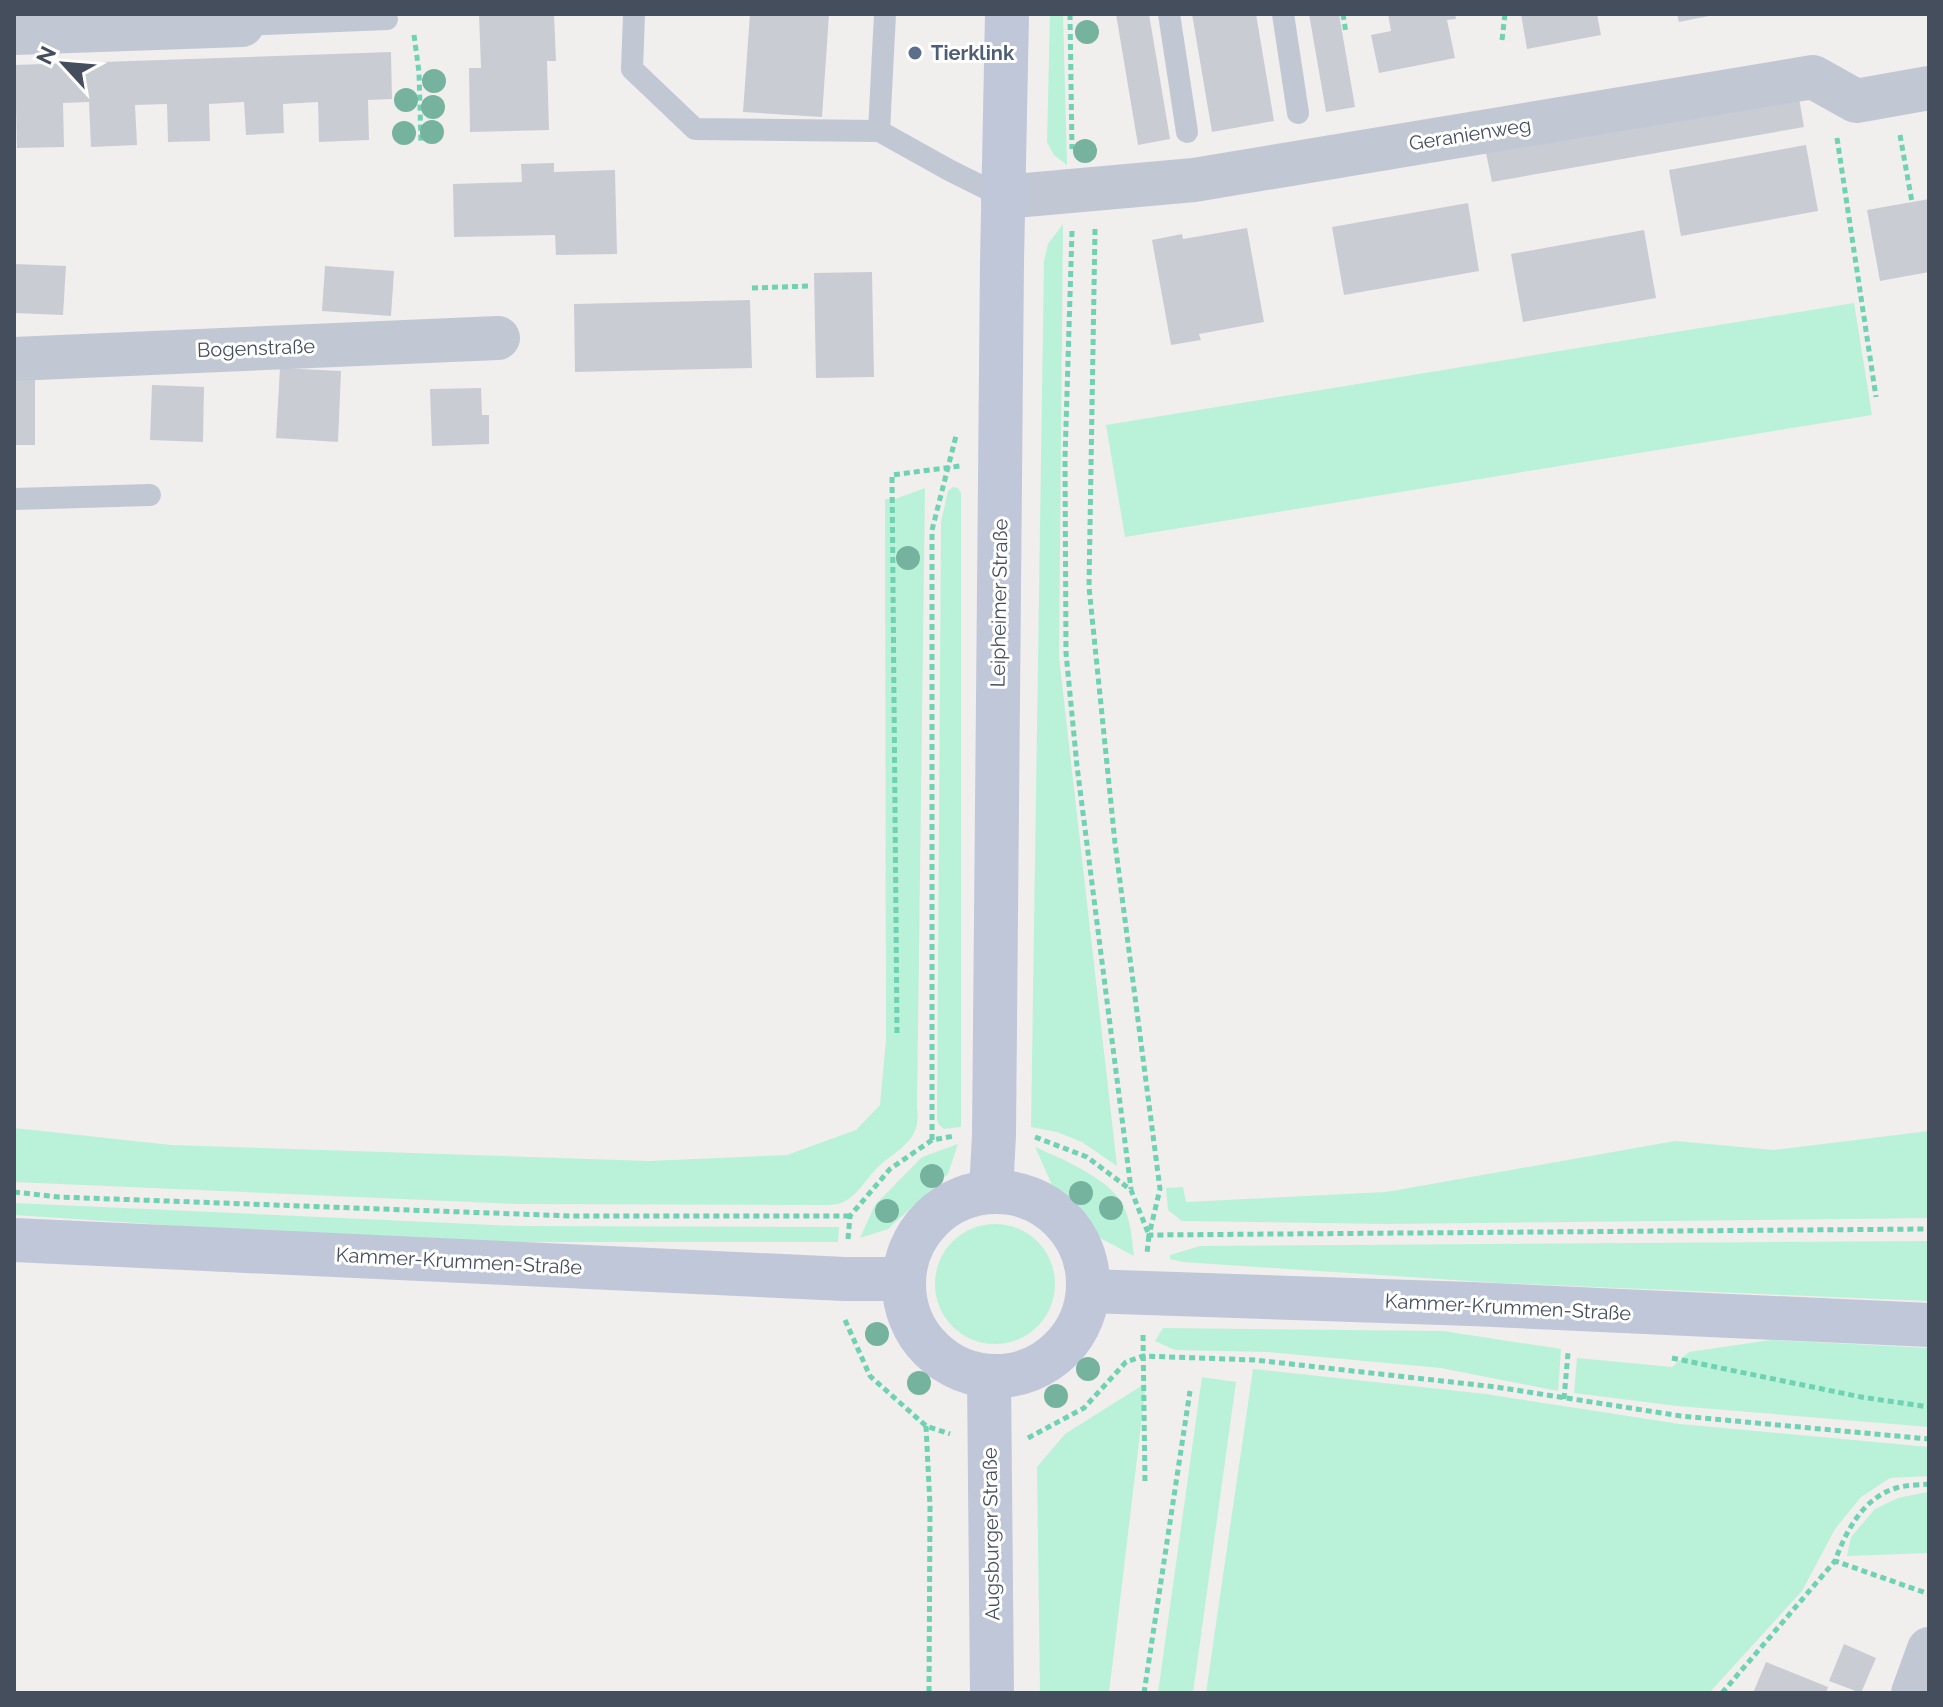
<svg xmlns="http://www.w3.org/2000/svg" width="1943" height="1707" font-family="Raleway,sans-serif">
	<rect width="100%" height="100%" fill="#f1eeee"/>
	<g fill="#b9f2d9">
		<path d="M1050,14H1063L1067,165L1054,155L1047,142Z"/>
		<path d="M1063,224L1059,657L1117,1166L1082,1142L1057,1132L1031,1127L1044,261L1048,244Z"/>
		<path d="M1854,303L1872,415L1125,537L1106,425Z"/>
		<path d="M953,487L958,488L961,493V1127L944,1129L939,1125L937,1120L941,522L948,491Z"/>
		<path d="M925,488L917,1108C922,1142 897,1149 877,1168C866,1179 857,1197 841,1203C835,1205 827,1205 821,1205L518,1204L14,1182V1128L171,1145L649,1161L787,1155L856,1130L880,1105L886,1040L885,499H895Z"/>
		<path d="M1929,1131V1218L1386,1224L1182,1221L1168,1210L1166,1188L1183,1187L1186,1202L1386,1192L1675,1141L1774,1150Z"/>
		<path d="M958,1144L948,1174L888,1229L860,1238L875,1205L922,1157Z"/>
		<path d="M1035,1147C1062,1159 1117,1181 1126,1212C1131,1225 1132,1241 1134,1256L1098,1237L1053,1187Z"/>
		<path d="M14,1203L518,1226L839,1227L838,1242H517L242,1230L14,1215Z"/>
		<circle cx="995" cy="1284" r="60"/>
		<path d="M1929,1241V1301L1500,1283L1183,1262L1170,1259V1255L1200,1246Z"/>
		<path d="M1163,1328L1443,1331L1561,1349L1558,1391L1441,1368L1268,1352L1175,1350L1155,1341Z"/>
		<path d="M1771,1340L1929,1348V1427L1677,1406L1574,1393L1577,1358L1672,1367L1689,1352Z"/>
		<path d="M1253,1369L1486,1394L1680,1424L1929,1447V1476L1890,1478L1861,1497L1835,1529L1802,1591L1709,1693H1206Z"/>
		<path d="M1202,1377L1236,1382L1193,1693H1158Z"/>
		<path d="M1146,1383L1109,1693H1040L1037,1467L1065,1434Z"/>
		<path d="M1927,1492H1929V1553L1847,1556L1851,1537L1875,1509L1898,1498Z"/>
	</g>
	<g fill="#caccd4">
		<path d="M479,14H554L556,61H547L549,130L470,132L469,68H481Z"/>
		<path d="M750,14H829L822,117L743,112Z"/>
		<path d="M1116,14H1149L1170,139L1138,145Z"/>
		<path d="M1192,14H1256L1274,121L1212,132Z"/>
		<path d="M1309,14H1339L1355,107L1326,112Z"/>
		<path d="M1388,14H1455L1456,19L1447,20L1455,58L1379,73L1371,35L1391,31Z"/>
		<path d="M1521,14H1597L1601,35L1527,49Z"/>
		<path d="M1677,14H1714V15L1679,22Z"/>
		<path d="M391,52L392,99L368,100L369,140L319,142L318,102L283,104L284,133L246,135L244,102L209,104L210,141L168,142L167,104L135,105L137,145L91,147L89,102L63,103L64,147L17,148L16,108H14V65Z"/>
		<path d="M1799,98L1804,127L1492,182L1486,153Z"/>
		<path d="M1806,145L1818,211L1681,236L1669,170Z"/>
		<path d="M554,163V172L615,170L617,254L556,255L555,235L454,237L453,184L522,182L521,164Z"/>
		<path d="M1929,199V272L1880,281L1867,210Z"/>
		<path d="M1468,203L1479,271L1344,295L1332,227Z"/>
		<path d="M1247,228L1264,322L1199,334L1201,340L1171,345L1152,240L1182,234L1183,239Z"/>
		<path d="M1644,230L1656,298L1523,322L1511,254Z"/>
		<path d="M14,264L66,266L63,315L14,313Z"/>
		<path d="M325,266L394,271L391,316L322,311Z"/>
		<path d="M872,272L874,377L816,378L814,273Z"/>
		<path d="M750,300L752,368L575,372L574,304Z"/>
		<path d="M280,368L341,371L338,442L276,438Z"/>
		<rect x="14" y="374" width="21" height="71"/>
		<path d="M152,385L204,387L203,442L150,440Z"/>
		<path d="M481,388L482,415H489V444L432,446L430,389Z"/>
		<path d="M1844,1644L1876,1658L1861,1693L1829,1681Z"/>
		<path d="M1766,1662L1828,1687L1826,1693H1753Z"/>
	</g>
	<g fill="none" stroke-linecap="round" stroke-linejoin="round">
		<g stroke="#6fd2b2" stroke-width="5" stroke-dasharray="6 4" stroke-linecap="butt">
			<path d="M1070,14L1072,149"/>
			<path d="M1343,14L1346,33"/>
			<path d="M414,35L419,72L421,144"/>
			<path d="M1502,40L1505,14"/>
			<path d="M1900,135L1912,202"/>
			<path d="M1837,138L1876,397"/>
			<path d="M1095,229L1089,587L1115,843L1160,1189L1149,1235L1929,1229"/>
			<path d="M1072,231L1065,458L1066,653L1077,766L1131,1189"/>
			<path d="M752,288L810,286"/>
			<path d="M897,1033L892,475L960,466"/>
			<path d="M1035,1137L1087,1157L1131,1190L1149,1235L1147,1253"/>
			<path d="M932,1140V530L956,436"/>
			<path d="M14,1192L59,1197L571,1216H850"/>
			<path d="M848,1239L850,1216L890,1169L932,1140L954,1136"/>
			<path d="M845,1320L870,1376L926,1426L950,1434"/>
			<path d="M1143,1335L1145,1481"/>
			<path d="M1672,1358L1861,1397L1929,1407"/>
			<path d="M1564,1399L1568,1353"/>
			<path d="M926,1426L930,1506L929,1693"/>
			<path d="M1028,1438L1084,1408L1126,1362L1143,1356L1255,1360L1496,1387L1681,1416L1929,1439"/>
			<path d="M1929,1484C1919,1485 1906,1485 1896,1488C1863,1498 1846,1531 1835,1561L1929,1594"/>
			<path d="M1144,1693L1190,1391"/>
			<path d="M1722,1693L1835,1561"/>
		</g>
		<g stroke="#c1c8d4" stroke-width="22">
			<path d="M634,14L632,69L695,129L879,131L949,170L1003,197"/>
			<path d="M1169,14L1187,132"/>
			<path d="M1283,14L1298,113"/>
			<path d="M244,19L242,25L387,19"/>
			<path d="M879,131L885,14"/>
			<path d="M14,499L150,495"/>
		</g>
		<g stroke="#c1c8d4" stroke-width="44">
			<path d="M14,33L242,25"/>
			<path d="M1003,197L1194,180L1813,77L1856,101L1929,88"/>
			<path d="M14,359L498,338"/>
			<path d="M1913,1693L1929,1649"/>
		</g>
		<g stroke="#c0c7d9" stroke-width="44">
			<path d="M991,1191L994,1135L1002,262L1007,14"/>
			<circle cx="996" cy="1284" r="92"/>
			<path d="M14,1240L845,1279H903"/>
			<path d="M1088,1291L1471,1304L1929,1325"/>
			<path d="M989,1376L992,1693"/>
		</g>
	</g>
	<g fill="#76b39e">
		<circle cx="1087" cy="32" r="12"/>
		<circle cx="434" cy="81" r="12"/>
		<circle cx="406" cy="100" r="12"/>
		<circle cx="433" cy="107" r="12"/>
		<circle cx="432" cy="132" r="12"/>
		<circle cx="404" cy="133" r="12"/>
		<circle cx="1085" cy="151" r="12"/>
		<circle cx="908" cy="558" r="12"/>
		<circle cx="932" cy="1176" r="12"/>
		<circle cx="1081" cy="1193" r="12"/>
		<circle cx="1111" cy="1208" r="12"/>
		<circle cx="887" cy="1211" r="12"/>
		<circle cx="877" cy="1334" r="12"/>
		<circle cx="1088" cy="1369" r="12"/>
		<circle cx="919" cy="1383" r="12"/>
		<circle cx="1056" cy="1396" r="12"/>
	</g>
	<circle fill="#5c6f8a" stroke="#fff" stroke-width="3" cx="915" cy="53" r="8"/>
	<g text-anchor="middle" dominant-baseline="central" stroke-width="6" stroke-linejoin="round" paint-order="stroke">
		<g font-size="20" font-weight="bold" fill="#4e5e75" stroke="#fff" text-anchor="start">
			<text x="931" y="53">Tierklink</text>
		</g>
		<g font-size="20" fill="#454e5d" stroke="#fff">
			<text transform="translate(1470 134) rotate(-9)">Geranienweg</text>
			<text transform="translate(256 348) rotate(-2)">Bogenstraße</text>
			<text transform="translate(999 603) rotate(-89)">Leipheimer Straße</text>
			<text transform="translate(459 1261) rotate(3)">Kammer-Krummen-Straße</text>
			<text transform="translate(1508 1307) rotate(3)">Kammer-Krummen-Straße</text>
			<text transform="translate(991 1534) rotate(-91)">Augsburger Straße</text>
		</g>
	</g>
	<rect width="1943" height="1707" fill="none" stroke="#454e5d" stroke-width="32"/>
	<g transform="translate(64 64) rotate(296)" stroke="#ffffff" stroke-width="6" paint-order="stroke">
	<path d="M0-6L14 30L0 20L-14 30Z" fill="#454e5d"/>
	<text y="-12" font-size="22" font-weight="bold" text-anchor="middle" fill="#454e5d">N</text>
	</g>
</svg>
